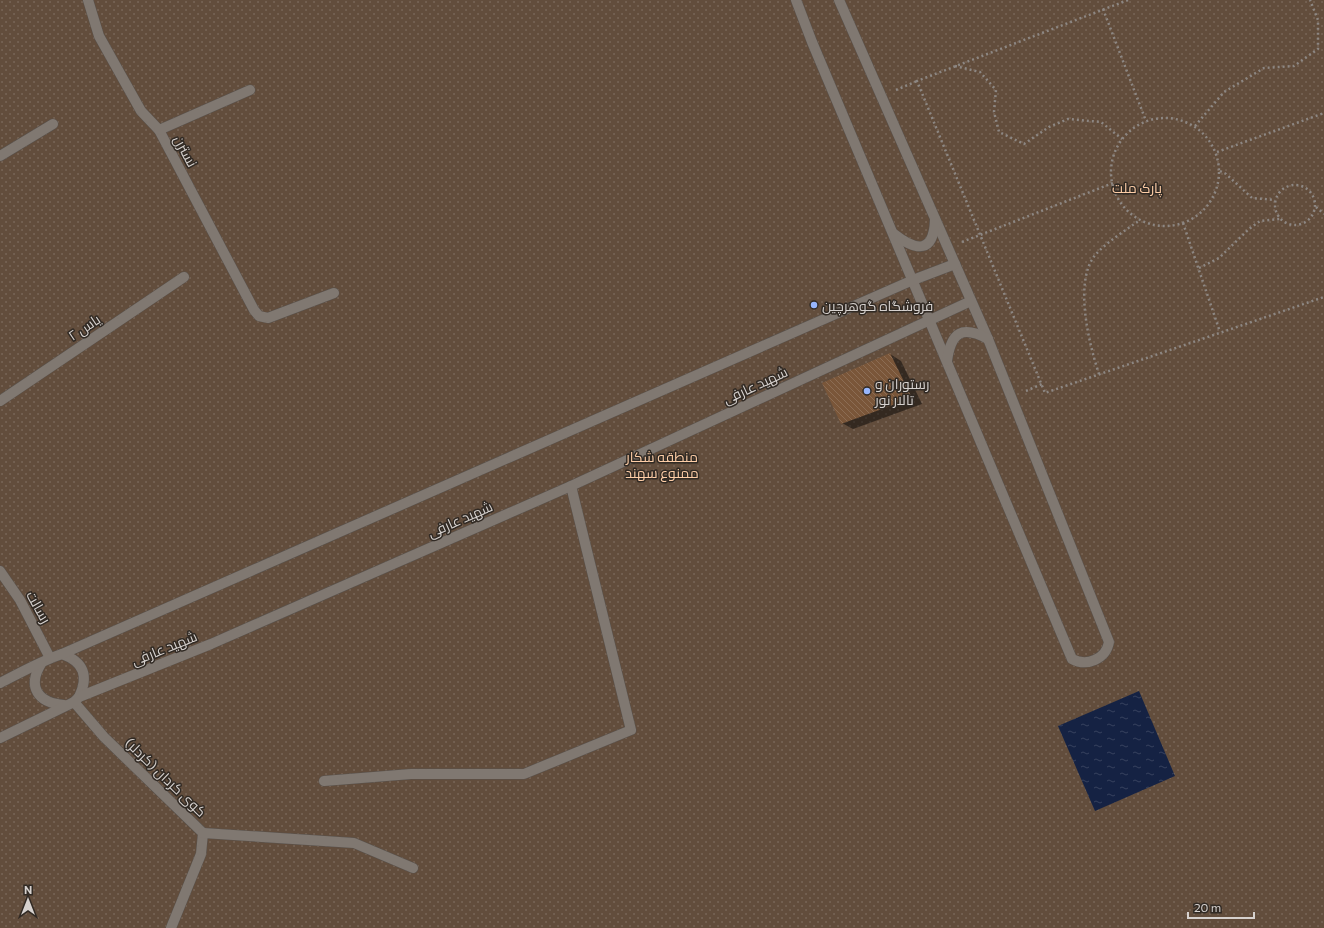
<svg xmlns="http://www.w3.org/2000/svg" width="1324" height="928" font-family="Commissioner,Cairo,sans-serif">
	<defs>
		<pattern id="grass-dots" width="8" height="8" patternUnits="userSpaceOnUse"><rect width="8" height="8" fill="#624d3c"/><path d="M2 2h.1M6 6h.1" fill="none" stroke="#786657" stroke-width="1.8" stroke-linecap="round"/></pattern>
		<pattern id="water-ripples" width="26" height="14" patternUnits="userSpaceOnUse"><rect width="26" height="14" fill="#152243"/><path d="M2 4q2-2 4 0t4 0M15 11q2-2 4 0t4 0" fill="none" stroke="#36415d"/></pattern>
		<pattern id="building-back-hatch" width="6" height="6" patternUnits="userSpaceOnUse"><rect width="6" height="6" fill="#7a5639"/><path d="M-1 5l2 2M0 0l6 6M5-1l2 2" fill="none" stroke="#8c6d54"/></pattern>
	</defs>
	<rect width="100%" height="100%" fill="#3b342e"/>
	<rect fill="url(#grass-dots)" x="0" y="0" width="1324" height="928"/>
	<path fill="url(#water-ripples)" d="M1139,691L1175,776L1095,811L1058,726Z"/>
	<path fill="#0007" d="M890,354L901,361L922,404L853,429L842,423Z"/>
	<path fill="url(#building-back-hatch)" d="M890,353L912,398L841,424L822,383Z"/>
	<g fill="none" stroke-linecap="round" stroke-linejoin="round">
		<defs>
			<g id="minor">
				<path d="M88,0L99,36L141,111L159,130L254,310L259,316L268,318L334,293"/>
				<path d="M159,130L250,90"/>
				<path d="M0,156L53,124"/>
				<path d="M0,401L184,277"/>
				<path d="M0,571L20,600L50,658"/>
				<path d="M74,702L104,737L203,833L201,854L171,928"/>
				<path d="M324,781L411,774H524L631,730L571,486"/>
				<path d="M203,833L354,843L413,868"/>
			</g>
			<g id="tertiary">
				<path d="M796,0L812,42L1072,659C1087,667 1106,659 1109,642L988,339L839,0"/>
				<path d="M894,234C917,252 934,253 935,219"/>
				<path d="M947,361C951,332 962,325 988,339"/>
				<path d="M62,654C84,662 89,676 79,697"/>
				<path d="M41,664C27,687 38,703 64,705"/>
				<path d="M0,683C20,673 41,661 62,654L913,280L955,264"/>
				<path d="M0,738L74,702L79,697L211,644L571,486L971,301"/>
			</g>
		</defs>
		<use href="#minor" stroke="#58524d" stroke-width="11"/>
		<use href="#tertiary" stroke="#58524d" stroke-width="11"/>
		<g stroke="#8d8783" stroke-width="2.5" stroke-dasharray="2 3" stroke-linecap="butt">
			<path d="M1128,0L917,81L1045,393L1324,297"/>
			<path d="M1103,9L1146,121"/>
			<path d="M955,66L980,72L996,90L994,112L999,132L1024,144L1049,127L1068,119L1101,122L1122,139"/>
			<path d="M896,90L917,81"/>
			<circle cx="1165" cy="172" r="54"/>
			<path d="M1195,126L1224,92L1264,68L1294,66L1318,49V20L1310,0"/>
			<path d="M1217,152L1324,113"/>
			<path d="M1220,171L1226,174L1252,198L1275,200"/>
			<circle cx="1295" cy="205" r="20"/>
			<path d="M1316,207L1324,214"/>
			<path d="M1183,223L1220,332"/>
			<path d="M962,242L1113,183"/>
			<path d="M1199,268L1219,258L1249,229L1260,221L1280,219"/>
			<path d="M1099,374C1089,344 1073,280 1096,254C1108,241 1126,230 1140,220"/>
			<path d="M1026,391L1042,384"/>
		</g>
		<use href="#minor" stroke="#807871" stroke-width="10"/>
		<use href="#tertiary" stroke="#807871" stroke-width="10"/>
	</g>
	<g fill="#97b6fd" stroke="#312a24" stroke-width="1.5">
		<circle cx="814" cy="305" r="4"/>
		<circle cx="867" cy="391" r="4"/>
	</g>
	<g text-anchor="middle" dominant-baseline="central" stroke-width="3" stroke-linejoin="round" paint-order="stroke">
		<g font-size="14" fill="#d6d1ce" stroke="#312a24">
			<text transform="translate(186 151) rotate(62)">نسترن</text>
			<text transform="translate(84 327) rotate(-34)">یاس ۲</text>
			<text transform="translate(755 385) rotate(-25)">شهید عارفی</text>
			<text transform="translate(460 519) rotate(-24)">شهید عارفی</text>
			<text transform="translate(39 607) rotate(61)">رسالت</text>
			<text transform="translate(164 648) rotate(-22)">شهید عارفی</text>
			<text transform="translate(166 777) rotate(44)">کوی کردان (کردلر)</text>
		</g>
		<g font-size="14" fill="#fecea7" stroke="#312a24">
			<text x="1137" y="187">پارک ملت</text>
			<text x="662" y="456">منطقه شکار<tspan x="662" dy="16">ممنوع سهند</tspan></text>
		</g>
		<g font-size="14" fill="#d6d1ce" stroke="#312a24" text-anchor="start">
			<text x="822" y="305">فروشگاه گوهرچین</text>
			<text x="875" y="383">رستوران و<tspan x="875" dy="16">تالار نور</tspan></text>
		</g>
	</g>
	<g transform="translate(28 900)" stroke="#312a24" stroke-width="3" paint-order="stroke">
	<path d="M0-3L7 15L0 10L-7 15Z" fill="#d6d1ce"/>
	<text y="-6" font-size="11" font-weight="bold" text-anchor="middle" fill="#d6d1ce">N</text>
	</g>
	<path d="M1188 912v6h66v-6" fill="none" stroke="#d6d1ce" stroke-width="2"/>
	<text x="1194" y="912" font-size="12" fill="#d6d1ce" stroke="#312a24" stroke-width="3" paint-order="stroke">20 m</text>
</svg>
